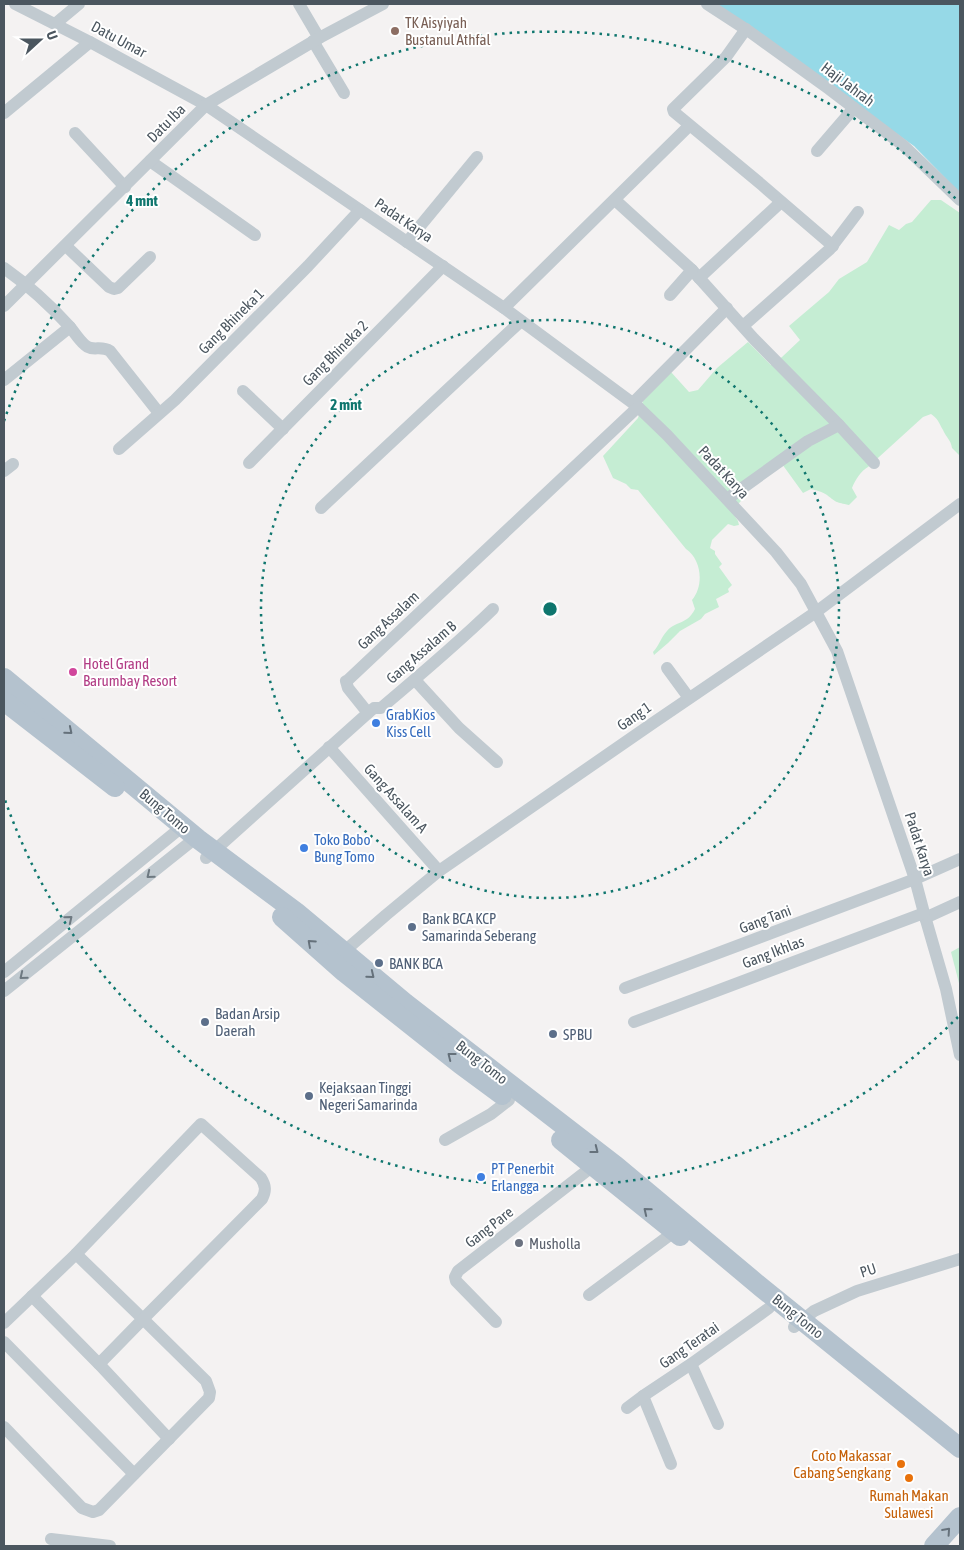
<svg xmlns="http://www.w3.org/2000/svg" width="964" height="1550" font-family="'Asap Condensed',sans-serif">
	<rect width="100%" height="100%" fill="#f4f2f2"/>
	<g fill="#c5edd3">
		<path d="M931,200H941L960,213V456L952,448C951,440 946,437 943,430C938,422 940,421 931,414L923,417L868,467C861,471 855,480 852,488L857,497L849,505C836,502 837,503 827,495C823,492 815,490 811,489L803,493L782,464L744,492L741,501L736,506L732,512L738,521L739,525L734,526L728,524L712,540L710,548L715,551V554L722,564L719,567L732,585L728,589L729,592L716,599L719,607L705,614L701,619L680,631L668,643L654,655L653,652C659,646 661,637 667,631C677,620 687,625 695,609L692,600C704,586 702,560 686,549L638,490L631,489L626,484L613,478L603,456L638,418L643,401L671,372L689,392L698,390L717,368L748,342L771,365L782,357L800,340L789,326L829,292L839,279L867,262L889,225L899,230L906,224L912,222Z"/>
		<path d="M960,947V987L951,952Z"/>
	</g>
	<path fill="#96d9e7" d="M712,4H960V193L914,146Z"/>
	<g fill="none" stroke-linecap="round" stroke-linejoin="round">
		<g stroke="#c1cad0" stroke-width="12">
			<path d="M15,4L90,42L206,105L504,308L638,407L667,435L776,552L801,584L837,651L915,879L924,913L946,989L960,1055"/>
			<path d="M299,4L319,38"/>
			<path d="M707,4L750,32L829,89L904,146L960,200"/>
			<path d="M55,24L79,4"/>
			<path d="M746,29L726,57L673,109L674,112L762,185L833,246"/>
			<path d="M313,41L344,93"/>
			<path d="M4,113L90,42"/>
			<path d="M75,133L125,187"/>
			<path d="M817,151L854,108"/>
			<path d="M150,161L255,235"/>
			<path d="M615,200L692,270L754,339L839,425"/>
			<path d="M407,242L477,157"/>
			<path d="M66,246L109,287L114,289L118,288L150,257"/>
			<path d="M4,268C28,285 50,305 70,327C75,333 79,340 85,345C92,352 101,345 110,351L159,413"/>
			<path d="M699,278L781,202"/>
			<path d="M670,295L692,270"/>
			<path d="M4,306L206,105L319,38L383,4"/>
			<path d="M504,308L689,126"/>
			<path d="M743,326L830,249L858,212"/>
			<path d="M4,380L70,327"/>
			<path d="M243,391L283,429"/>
			<path d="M633,403L727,308"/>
			<path d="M119,449L175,400L308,266L360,210"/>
			<path d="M249,463L443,266"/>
			<path d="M4,471L13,464"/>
			<path d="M727,499L808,441L839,425L874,463"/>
			<path d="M321,508L521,321"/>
			<path d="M667,668L689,698"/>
			<path d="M415,680L459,728L497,762"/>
			<path d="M368,713L374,708H381C419,676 457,644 493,609"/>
			<path d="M329,747L439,871"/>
			<path d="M206,858L368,713L348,688L346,681L348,680L638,407"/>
			<path d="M925,918L960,902"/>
			<path d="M340,955L386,915L439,871L653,723L816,612L960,504"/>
			<path d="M4,972L183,826"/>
			<path d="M625,988L915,879L960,859"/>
			<path d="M4,991L188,844L195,836"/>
			<path d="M634,1022L924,913"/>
			<path d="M445,1140L491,1114L509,1100"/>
			<path d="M76,1254L143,1319L99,1364"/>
			<path d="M589,1295L674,1232"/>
			<path d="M32,1296L99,1364L169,1439"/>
			<path d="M496,1322L456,1281L455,1277L458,1271L593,1166"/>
			<path d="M4,1323L76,1254L201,1124L261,1178C266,1186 266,1191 262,1199L143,1319L206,1381L210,1392L209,1398L99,1510L93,1512L82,1508L4,1427"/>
			<path d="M794,1327L814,1311L857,1291L960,1259"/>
			<path d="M4,1342L134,1474"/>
			<path d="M691,1364L718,1424"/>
			<path d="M643,1396L671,1464"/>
			<path d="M627,1408L643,1396L691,1364L769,1308"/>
			<path d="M51,1539L110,1546"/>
		</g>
		<g stroke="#b4c2ce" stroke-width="20">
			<path d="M4,678L198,839L296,912L405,1003L616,1166L762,1288L960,1448"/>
			<path d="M4,701L115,787"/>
			<path d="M282,917L344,972L460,1064L502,1095"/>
			<path d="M561,1140L680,1236"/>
			<path d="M934,1546L960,1517"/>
		</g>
	</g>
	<defs><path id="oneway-chevron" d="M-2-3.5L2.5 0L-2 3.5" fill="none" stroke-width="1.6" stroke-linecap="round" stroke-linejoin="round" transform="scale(1.25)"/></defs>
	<g stroke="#65717b">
		<use href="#oneway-chevron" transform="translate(69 731) rotate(40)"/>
		<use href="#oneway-chevron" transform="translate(311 943) rotate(-138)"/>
		<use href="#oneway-chevron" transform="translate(371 975) rotate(39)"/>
		<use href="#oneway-chevron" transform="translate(451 1056) rotate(-142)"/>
		<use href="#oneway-chevron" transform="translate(595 1150) rotate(38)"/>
		<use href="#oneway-chevron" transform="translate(647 1211) rotate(-141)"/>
		<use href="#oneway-chevron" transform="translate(947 1531) rotate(-48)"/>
	</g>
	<g stroke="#6e7981">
		<use href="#oneway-chevron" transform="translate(150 875) rotate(141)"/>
		<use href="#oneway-chevron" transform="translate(69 919) rotate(-39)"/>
		<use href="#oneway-chevron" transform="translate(23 976) rotate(141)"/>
	</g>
	<g fill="none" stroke="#0f766e" stroke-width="2.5" stroke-dasharray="2.5 5">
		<circle cx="550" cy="609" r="289"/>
		<path d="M958 1017A577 577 0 0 1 4 797M4 421A577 577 0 0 1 958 201"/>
	</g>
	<circle fill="#8d6e63" stroke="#fff" stroke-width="2" cx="395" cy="31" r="5"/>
	<circle fill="#d1479c" stroke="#fff" stroke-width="2" cx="73" cy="672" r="5"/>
	<g fill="#3f7fe0" stroke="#fff" stroke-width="2">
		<circle cx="376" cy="723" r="5"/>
		<circle cx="304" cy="848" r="5"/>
		<circle cx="481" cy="1177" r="5"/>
	</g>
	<g fill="#5c6f8a" stroke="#fff" stroke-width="2">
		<circle cx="412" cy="927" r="5"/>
		<circle cx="379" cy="963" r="5"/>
		<circle cx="205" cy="1022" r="5"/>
		<circle cx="553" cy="1034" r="5"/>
		<circle cx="309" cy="1096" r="5"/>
	</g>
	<circle fill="#6b7280" stroke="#fff" stroke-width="2" cx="519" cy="1243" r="5"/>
	<g fill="#e8710a" stroke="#fff" stroke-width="2">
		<circle cx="901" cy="1464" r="5"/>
		<circle cx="909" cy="1478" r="5"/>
	</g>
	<g text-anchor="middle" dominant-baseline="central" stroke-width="4" stroke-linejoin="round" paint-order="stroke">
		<g font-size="15" fill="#785e54" stroke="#fff" text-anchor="start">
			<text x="405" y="22">TK Aisyiyah<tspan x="405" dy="17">Bustanul Athfal</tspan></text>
		</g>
		<g font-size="15" fill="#4b565f" stroke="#fff">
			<text transform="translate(119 39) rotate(28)">Datu Umar</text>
			<text transform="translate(848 84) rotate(37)">Haji Jahrah</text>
			<text transform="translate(166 123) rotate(-45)">Datu Iba</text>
			<text transform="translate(404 220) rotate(34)">Padat Karya</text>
			<text transform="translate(231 321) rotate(-45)">Gang Bhineka 1</text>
			<text transform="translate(335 353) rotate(-45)">Gang Bhineka 2</text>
			<text transform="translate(724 472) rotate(47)">Padat Karya</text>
			<text transform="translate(388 620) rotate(-43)">Gang Assalam</text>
			<text transform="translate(421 652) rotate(-41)">Gang Assalam B</text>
			<text transform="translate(634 716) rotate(-35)">Gang 1</text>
			<text transform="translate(396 798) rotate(48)">Gang Assalam A</text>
			<text transform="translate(165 811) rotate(40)">Bung Tomo</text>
			<text transform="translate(920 844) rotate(72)">Padat Karya</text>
			<text transform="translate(765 919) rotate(-21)">Gang Tani</text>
			<text transform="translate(773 952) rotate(-21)">Gang Ikhlas</text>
			<text transform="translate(482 1062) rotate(38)">Bung Tomo</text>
			<text transform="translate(489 1227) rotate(-38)">Gang Pare</text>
			<text transform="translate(868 1270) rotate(-18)">PU</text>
			<text transform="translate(798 1316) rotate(39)">Bung Tomo</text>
			<text transform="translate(689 1345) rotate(-35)">Gang Teratai</text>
		</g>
		<g font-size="15" fill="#b23c85" stroke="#fff" text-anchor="start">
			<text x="83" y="663">Hotel Grand<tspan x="83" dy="17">Barumbay Resort</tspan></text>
		</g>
		<g font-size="15" fill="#366cbe" stroke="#fff" text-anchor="start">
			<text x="386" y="714">GrabKios<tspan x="386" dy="17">Kiss Cell</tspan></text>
			<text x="314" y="839">Toko Bobo<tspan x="314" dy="17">Bung Tomo</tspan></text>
			<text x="491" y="1168">PT Penerbit<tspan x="491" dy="17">Erlangga</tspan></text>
		</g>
		<g font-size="15" fill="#4e5e75" stroke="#fff" text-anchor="start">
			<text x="422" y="918">Bank BCA KCP<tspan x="422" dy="17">Samarinda Seberang</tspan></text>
			<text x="389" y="963">BANK BCA</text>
			<text x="215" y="1013">Badan Arsip<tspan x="215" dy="17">Daerah</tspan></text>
			<text x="563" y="1034">SPBU</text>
			<text x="319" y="1087">Kejaksaan Tinggi<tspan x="319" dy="17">Negeri Samarinda</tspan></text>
		</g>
		<g font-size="15" fill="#5b616d" stroke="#fff" text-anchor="start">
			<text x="529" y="1243">Musholla</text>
		</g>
		<g font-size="15" fill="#c56008" stroke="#fff" text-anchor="end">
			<text x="891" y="1455">Coto Makassar<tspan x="891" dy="17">Cabang Sengkang</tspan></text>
			<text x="909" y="1495" text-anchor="middle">Rumah Makan<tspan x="909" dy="17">Sulawesi</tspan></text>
		</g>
	</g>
	<circle cx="550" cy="609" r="8" fill="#0f766e" stroke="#fff" stroke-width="2.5"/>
	<g font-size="15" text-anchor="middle" font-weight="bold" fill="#0f766e" stroke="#fff" stroke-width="4" stroke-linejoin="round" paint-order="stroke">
		<text x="142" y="206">4 mnt</text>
		<text x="346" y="410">2 mnt</text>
	</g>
	<rect width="964" height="1550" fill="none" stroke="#4b565f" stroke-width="10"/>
	<g transform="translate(40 40) rotate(69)" stroke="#ffffff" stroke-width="4" paint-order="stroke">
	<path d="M0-4L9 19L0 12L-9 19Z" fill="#4b565f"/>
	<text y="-8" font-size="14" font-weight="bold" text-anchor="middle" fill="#4b565f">U</text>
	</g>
</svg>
